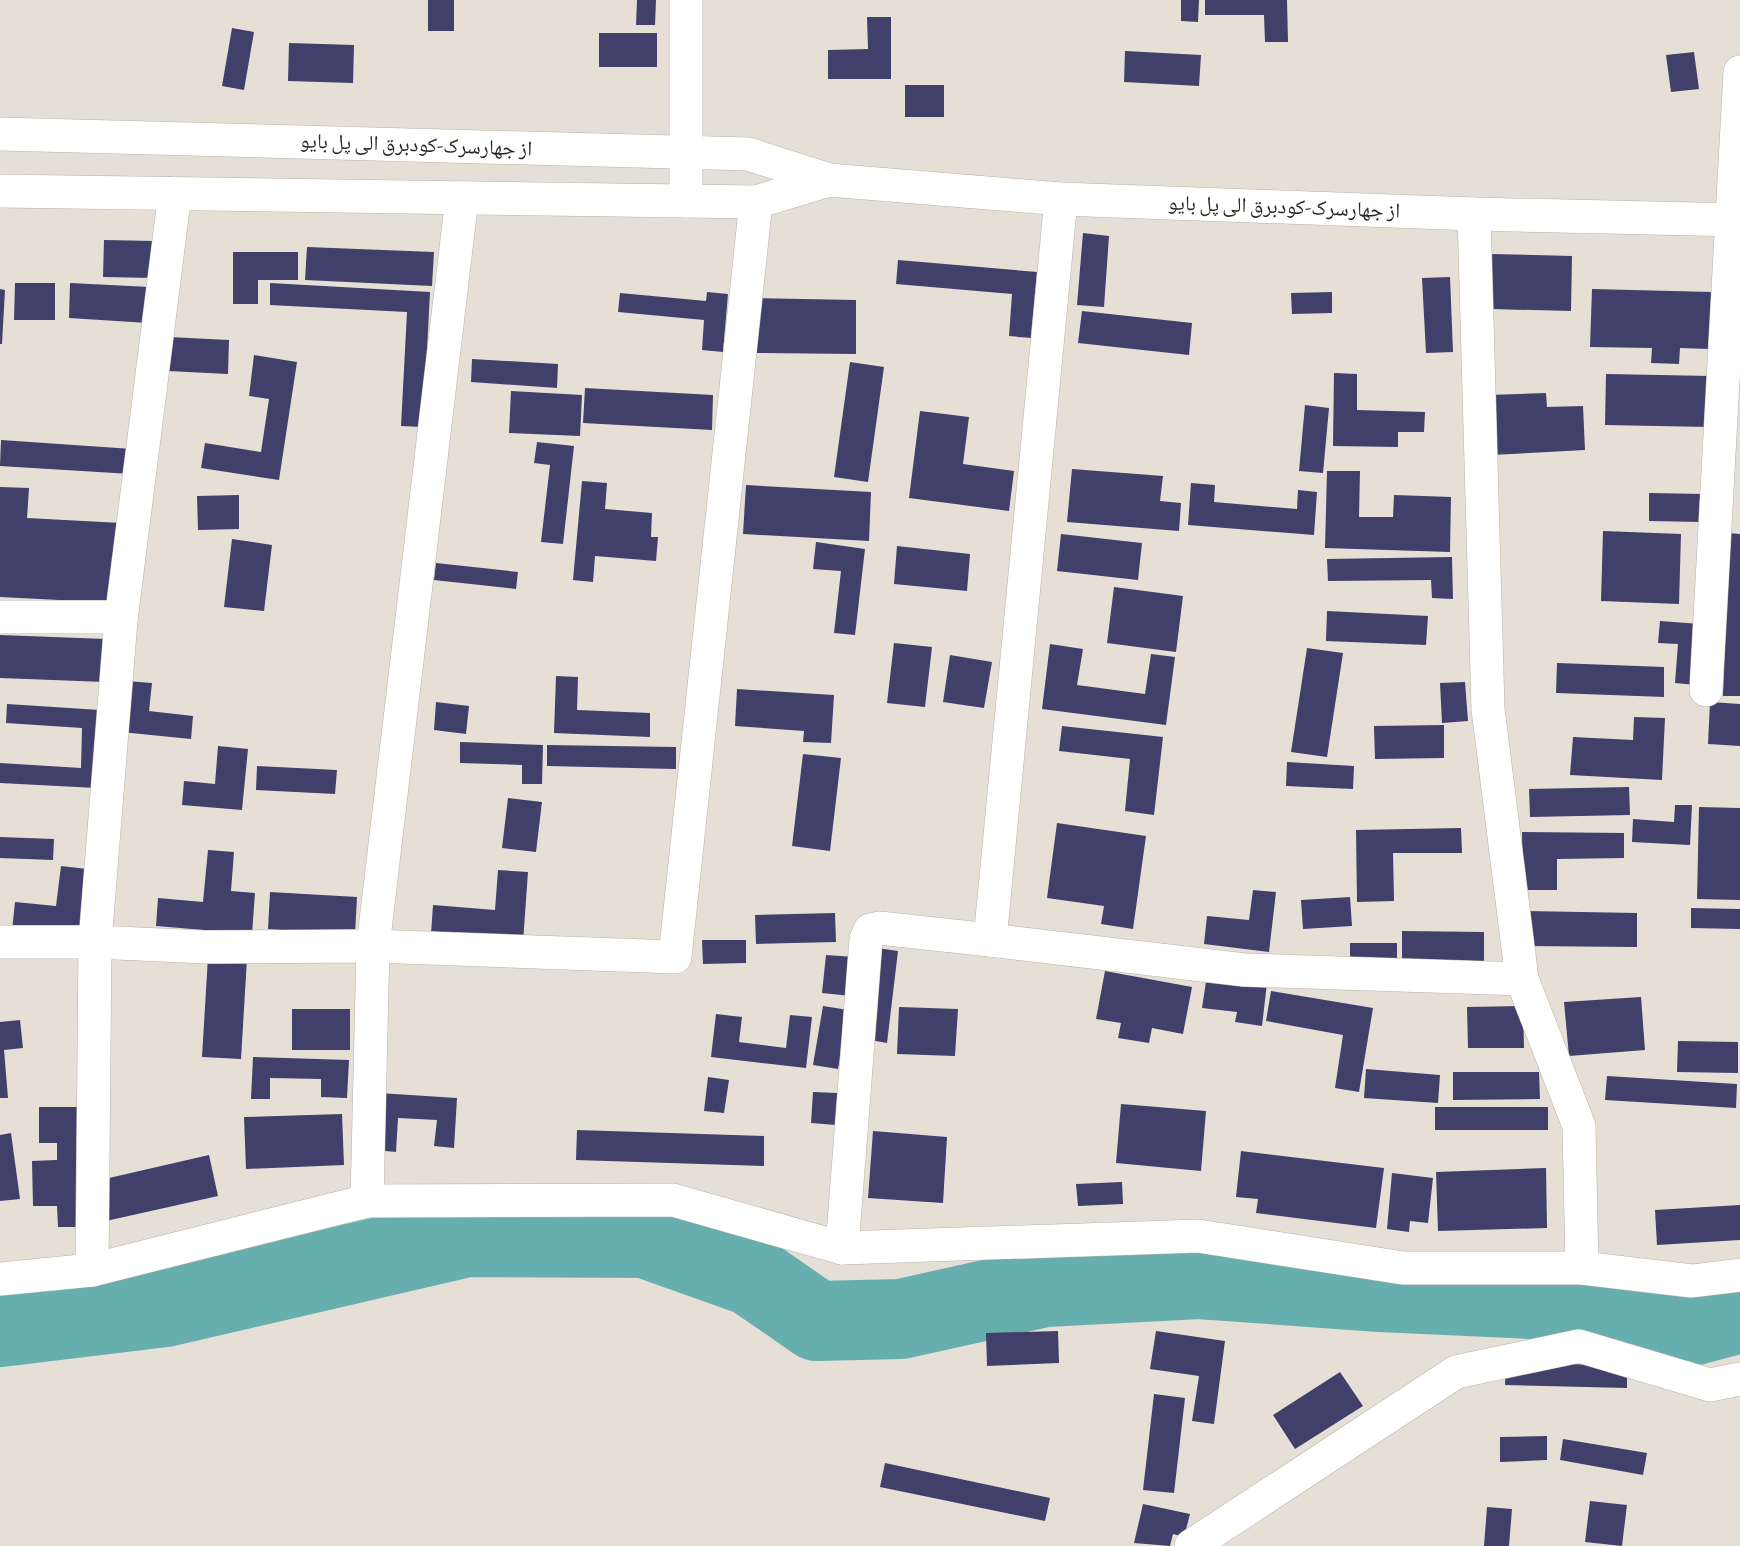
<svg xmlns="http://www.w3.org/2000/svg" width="1740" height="1546" font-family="'Alegreya Sans','Noto Naskh Arabic',sans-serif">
	<rect width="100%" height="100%" fill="#e6dfd6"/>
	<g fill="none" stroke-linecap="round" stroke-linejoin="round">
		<path stroke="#67aeae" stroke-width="80" d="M0,1327L165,1307L467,1237L645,1238L752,1276L817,1321L901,1319L1045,1287L1199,1279L1380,1292L1554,1300L1672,1331L1740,1313"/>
	</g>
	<g fill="#40406b">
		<rect x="428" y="0" width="26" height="31"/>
		<path d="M637,0H656L655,25H636Z"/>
		<path d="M1181,0H1199L1198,22L1181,21Z"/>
		<path d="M1205,0H1287L1288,42H1265L1264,15H1205Z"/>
		<path d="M867,17H891V79H828V50L868,49Z"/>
		<path d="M232,28L254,32L244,90L222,86Z"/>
		<rect x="599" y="33" width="58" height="34"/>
		<path d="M289,43L354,45L353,83L288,81Z"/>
		<path d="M1125,51L1201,55L1199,86L1124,82Z"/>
		<path d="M1694,52L1699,89L1671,92L1666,55Z"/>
		<rect x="905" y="85" width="39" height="32"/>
		<path d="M1083,233L1109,236L1104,307L1077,305Z"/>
		<path d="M104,240L155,241L154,278L103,277Z"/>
		<path d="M307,247L434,252L432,286L305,280Z"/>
		<path d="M233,252H298V280H258V304H233Z"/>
		<path d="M1491,254L1572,256L1571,311L1491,309Z"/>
		<path d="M898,260L1037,272L1031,338L1009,336L1012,294L896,284Z"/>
		<path d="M1450,277L1453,352L1426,353L1422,278Z"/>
		<path d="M15,283H55V320H14Z"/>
		<path d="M70,283L150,287L148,323L69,318Z"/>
		<path d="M270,283L430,292L423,427L401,426L407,312L270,305Z"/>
		<path d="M0,289L5,290L2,344H0Z"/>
		<path d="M1592,289L1712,292L1710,349L1680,348L1679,364L1651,363L1652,348L1590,347Z"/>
		<path d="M707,292L728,294L723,352L702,350L704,320L618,312L620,293L706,301Z"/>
		<path d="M1332,292V313L1292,314L1291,293Z"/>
		<path d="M755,298L856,300V354L755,353Z"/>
		<path d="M1082,311L1192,323L1189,355L1078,343Z"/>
		<path d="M169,337L229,340L228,374L168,371Z"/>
		<path d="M254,355L297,362L279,480L201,468L205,443L261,452L269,399L249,396Z"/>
		<path d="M472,359L558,364L557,388L471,382Z"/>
		<path d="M850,362L884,367L868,482L834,477Z"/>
		<path d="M1334,373L1357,374V410L1425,412L1424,432H1398V447L1333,446Z"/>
		<path d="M1606,374L1711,376L1710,427L1605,425Z"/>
		<path d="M585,388L713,395L712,430L583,423Z"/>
		<path d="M511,391L582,395L580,436L509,433Z"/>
		<path d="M1546,393L1547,407L1583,406L1585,450L1491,455L1488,395Z"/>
		<path d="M1305,405L1329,408L1323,473L1299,471Z"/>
		<path d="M920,411L969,417L963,464L1014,471L1009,511L909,498Z"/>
		<path d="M1,440L132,449L131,474L0,466Z"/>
		<path d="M537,442L574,446L563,544L541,542L550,465L534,463Z"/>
		<path d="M1072,469L1163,476L1160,501L1181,503L1179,531L1067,522Z"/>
		<path d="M1327,471H1360L1359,517H1393L1394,495L1451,497L1450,552L1325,548Z"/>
		<path d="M582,481L607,483L605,509L652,513L651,537H658L656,561L595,556L593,582L573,580Z"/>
		<path d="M1191,483L1215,485L1214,502L1297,509L1298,490L1317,492L1314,535L1188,525Z"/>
		<path d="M746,485L871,492L869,541L743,534Z"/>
		<path d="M0,487L29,488L27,518L121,523L118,603L0,597Z"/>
		<path d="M1649,493L1703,494L1702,522L1649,521Z"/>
		<path d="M239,495V529L198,530L197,496Z"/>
		<path d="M1603,531L1681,534L1679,604L1601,601Z"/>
		<path d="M1728,533L1740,534V696H1723Z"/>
		<path d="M1061,534L1142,543L1138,580L1057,571Z"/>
		<path d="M232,539L272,545L264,611L224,607Z"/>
		<path d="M816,542L865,549L855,635L834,633L841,571L813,569Z"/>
		<path d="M897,546L970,554L967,591L894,584Z"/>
		<path d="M1452,557L1453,599L1432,598L1431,580L1328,581L1327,559Z"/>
		<path d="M436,563L518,572L516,589L434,580Z"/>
		<path d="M1114,587L1183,596L1176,652L1107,643Z"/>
		<path d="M1327,611L1428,616L1426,645L1326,641Z"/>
		<path d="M1660,621L1700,624L1696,685L1675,683L1678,644L1658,643Z"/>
		<path d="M0,635L106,639L105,682L0,678Z"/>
		<path d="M894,643L932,647L925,707L887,703Z"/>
		<path d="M1050,644L1083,649L1077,685L1145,694L1151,654L1175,657L1166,725L1042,709Z"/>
		<path d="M1307,648L1343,653L1327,757L1291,752Z"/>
		<path d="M950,655L992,662L984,708L943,702Z"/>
		<path d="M1557,663L1664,667V697L1556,693Z"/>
		<path d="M556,676L578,677L577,710L650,713V737L554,733Z"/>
		<path d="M126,681L152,683L149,711L193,716L191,739L121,732Z"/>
		<path d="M1465,682L1468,721L1442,723L1440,683Z"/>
		<path d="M737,689L834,695L831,743L803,742L804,731L735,726Z"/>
		<path d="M436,702L469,706L466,734L434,730Z"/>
		<path d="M1710,702L1740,704V746L1708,744Z"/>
		<path d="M7,704L100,710L96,788L0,783V763L81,768L82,728L6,723Z"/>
		<path d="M1634,717L1665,718L1662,780L1570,775L1573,737L1633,740Z"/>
		<path d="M1444,725V758L1375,759L1374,726Z"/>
		<path d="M1062,726L1163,737L1154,815L1125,811L1130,759L1059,751Z"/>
		<path d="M460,742L543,745L542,784H522V765L460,763Z"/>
		<path d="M547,745L676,747V769L547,766Z"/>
		<path d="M218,746L248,749L242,810L182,805L184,781L215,784Z"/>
		<path d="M803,754L841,758L830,851L792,846Z"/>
		<path d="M1287,762L1354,766L1353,789L1286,786Z"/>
		<path d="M257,766L337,770L335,794L256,790Z"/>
		<path d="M1629,787L1630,815L1530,817L1529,789Z"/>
		<path d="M508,798L542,802L536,852L502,848Z"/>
		<path d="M1675,805H1692L1690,845L1632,842L1633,819L1674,822Z"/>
		<path d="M1699,807L1740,808V900L1697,899Z"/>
		<path d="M1057,823L1146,836L1133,929L1101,924L1104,906L1047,898Z"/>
		<path d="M1461,828L1462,853H1393L1394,901L1357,902L1356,830Z"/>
		<path d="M1522,832L1624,833V858L1557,859V890H1523Z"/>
		<path d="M0,837L54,839L53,860L0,858Z"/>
		<path d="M208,850L234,852L231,891L255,893L252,934L156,926L158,898L203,902Z"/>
		<path d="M61,866L87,869L79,938L12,931L15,902L56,906Z"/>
		<path d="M498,870L528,872L523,942L431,934L433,905L495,910Z"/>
		<path d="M1253,890L1276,892L1269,952L1204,944L1207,916L1249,920Z"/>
		<path d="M270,892L357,897L355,935L268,929Z"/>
		<path d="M1350,897L1352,926L1303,929L1301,900Z"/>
		<path d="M1691,908L1740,909V929L1691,928Z"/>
		<path d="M1525,911L1637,913V947L1525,946Z"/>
		<path d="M835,913L836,942L756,944L755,915Z"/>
		<path d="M1402,931L1484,932V962L1402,961Z"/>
		<path d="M702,940H746V963L703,964Z"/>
		<rect x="1350" y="943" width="47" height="18"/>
		<path d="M877,948L898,951L887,1043L865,1039Z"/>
		<path d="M826,955L855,957L851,996L822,993Z"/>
		<path d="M208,957L247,959L241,1059L202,1057Z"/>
		<path d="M1105,971L1192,987L1183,1034L1152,1028L1149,1043L1118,1038L1121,1023L1096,1019Z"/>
		<path d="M1207,975L1267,983L1262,1026L1235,1022L1237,1012L1202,1008Z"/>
		<path d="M1271,991L1373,1008L1359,1092L1335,1088L1343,1035L1266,1021Z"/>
		<path d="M1641,997L1645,1050L1569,1056L1564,1002Z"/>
		<path d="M823,1006L848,1010L838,1069L813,1065Z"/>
		<path d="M1523,1006L1524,1048H1468L1467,1007Z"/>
		<path d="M899,1007L958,1009L955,1056L897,1054Z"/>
		<rect x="292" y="1009" width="58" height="41"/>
		<path d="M716,1014L742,1017L739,1042L786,1048L790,1015L812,1017L806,1068L711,1057Z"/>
		<path d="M20,1020L23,1048L4,1050L8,1098H0V1022Z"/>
		<path d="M1678,1041L1738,1042V1073L1677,1072Z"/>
		<path d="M253,1057L349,1060L347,1098L321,1097V1079L270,1078V1099H251Z"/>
		<path d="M1366,1069L1440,1075L1438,1103L1364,1098Z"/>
		<path d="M1453,1072H1539L1540,1099L1453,1100Z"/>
		<path d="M1607,1076L1737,1084L1736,1108L1605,1100Z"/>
		<path d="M708,1077L729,1080L724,1113L704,1111Z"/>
		<path d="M813,1092L838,1093L836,1125L811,1123Z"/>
		<path d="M379,1093L457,1098L454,1148L434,1146L437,1120L398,1118L396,1152L375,1150Z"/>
		<path d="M1121,1104L1206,1111L1201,1171L1116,1163Z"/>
		<path d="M39,1107H80L81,1227H58L57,1206H33L32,1161L57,1160V1143H39Z"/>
		<rect x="1435" y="1107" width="113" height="23"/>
		<path d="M342,1114L344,1165L246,1169L244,1117Z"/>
		<path d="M577,1130L764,1136V1166L576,1160Z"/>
		<path d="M873,1131L947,1137L943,1203L868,1198Z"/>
		<path d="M11,1133L20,1199L0,1201V1135Z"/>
		<path d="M1241,1151L1384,1168L1376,1228L1256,1213L1258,1199L1236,1197Z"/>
		<path d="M209,1155L218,1196L106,1221L96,1181Z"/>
		<path d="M1546,1168L1547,1228L1438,1231L1436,1172Z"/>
		<path d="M1392,1173L1433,1178L1428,1223L1410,1221L1409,1232L1387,1229Z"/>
		<path d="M1122,1182L1123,1204L1078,1206L1076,1184Z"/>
		<path d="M1740,1205V1240L1657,1245L1655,1210Z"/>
		<path d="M1058,1331L1059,1363L987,1366L986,1333Z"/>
		<path d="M1156,1331L1225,1341L1214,1424L1192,1421L1199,1376L1150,1369Z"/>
		<path d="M1506,1362L1627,1366V1388L1505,1385Z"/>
		<path d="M1340,1372L1363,1406L1295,1449L1273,1415Z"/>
		<path d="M1154,1394L1185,1398L1174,1493L1143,1490Z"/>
		<path d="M1547,1436V1460L1500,1462V1437Z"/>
		<path d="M1563,1439L1647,1453L1643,1475L1560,1460Z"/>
		<path d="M885,1463L1050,1498L1045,1521L880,1487Z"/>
		<path d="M1590,1501L1627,1505L1622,1546L1585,1542Z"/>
		<path d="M1143,1504L1190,1514L1184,1537L1173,1534L1170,1546L1134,1543Z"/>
		<path d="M1487,1507L1512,1509L1509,1546H1484Z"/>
	</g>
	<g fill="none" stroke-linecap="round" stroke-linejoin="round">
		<defs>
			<g id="street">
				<path d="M686,0V201"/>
				<path d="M1061,199L990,940L1245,970L1522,979"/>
				<path d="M1474,214L1488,709L1522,979L1579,1126L1582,1268"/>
				<path d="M0,617H106L121,620"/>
				<path d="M1706,690L1740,72"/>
				<path d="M0,942H95L204,947L373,946L675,957L756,202"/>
				<path d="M367,1201L373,946L462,198"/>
				<path d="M842,1248L866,939L870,930L879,928L990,940"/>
				<path d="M92,1270L95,942L121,620L175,193"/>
				<path d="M0,1279L92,1270L367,1201L673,1200L842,1248L1198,1236L1403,1268H1582L1692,1281L1740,1275"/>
				<path d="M1191,1546L1456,1372L1579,1346L1710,1385L1740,1379"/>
			</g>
			<g id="secondary">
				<path d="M0,134L748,154L829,180L1061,199L1474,214L1740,220"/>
				<path d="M0,191L756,202L829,180"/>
			</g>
		</defs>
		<use href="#street" stroke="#b8b2a9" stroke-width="34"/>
		<use href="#secondary" stroke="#b8b2a9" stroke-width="34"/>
		<use href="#street" stroke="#fff" stroke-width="33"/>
		<use href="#secondary" stroke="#fff" stroke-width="33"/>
	</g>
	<g text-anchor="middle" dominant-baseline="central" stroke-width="6" stroke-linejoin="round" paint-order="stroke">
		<g font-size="21" fill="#2c2a26" stroke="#fff">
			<text transform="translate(416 145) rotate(2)">از جهارسرک-کودبرق الی پل بایو</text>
			<text transform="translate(1284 207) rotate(2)">از جهارسرک-کودبرق الی پل بایو</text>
		</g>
	</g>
</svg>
